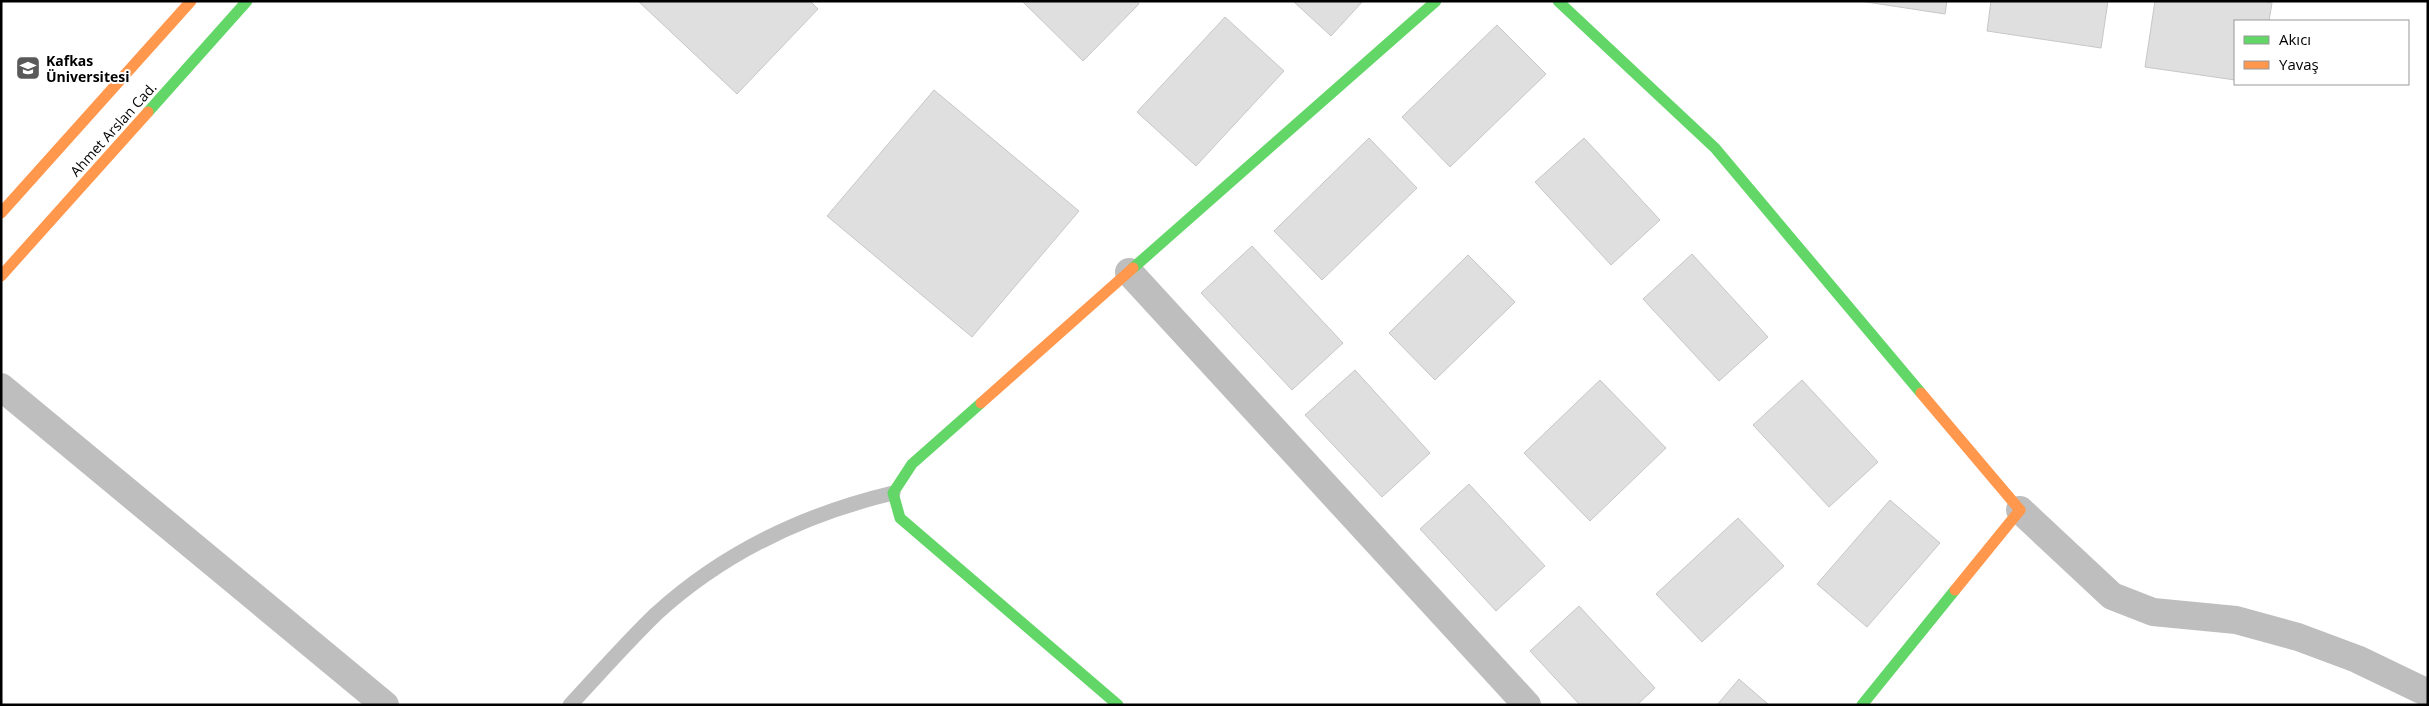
<svg xmlns="http://www.w3.org/2000/svg" width="2429" height="706" font-family="'Open Sans',sans-serif">
	<rect width="100%" height="100%" fill="#fff"/>
	<g fill="#dfdfdf" stroke="#c7c7c7">
		<path d="M638,1H810L818,9L737,94Z"/>
		<path d="M1022,1H1137L1139,4L1083,61Z"/>
		<path d="M1293,1H1363L1331,36Z"/>
		<path d="M1860,1H1947L1945,14Z"/>
		<path d="M1991,1H2108L2101,48L1987,31Z"/>
		<path d="M2155,1H2262L2272,3L2269,21H2235V80L2145,67Z"/>
		<path d="M1225,17L1284,71L1196,166L1137,112Z"/>
		<path d="M1497,25L1546,74L1450,167L1402,117Z"/>
		<path d="M934,90L1079,211L972,337L827,216Z"/>
		<path d="M1369,138L1417,188L1322,280L1274,231Z"/>
		<path d="M1584,138L1660,220L1611,265L1535,182Z"/>
		<path d="M1252,246L1343,343L1292,390L1201,293Z"/>
		<path d="M1692,254L1768,337L1719,381L1643,299Z"/>
		<path d="M1468,255L1515,302L1435,380L1389,333Z"/>
		<path d="M1355,370L1430,453L1382,497L1305,415Z"/>
		<path d="M1600,380L1666,448L1590,521L1524,453Z"/>
		<path d="M1802,380L1878,462L1829,507L1753,425Z"/>
		<path d="M1469,484L1545,566L1496,611L1420,529Z"/>
		<path d="M1890,500L1940,543L1867,627L1817,584Z"/>
		<path d="M1738,518L1784,566L1702,642L1656,594Z"/>
		<path d="M1579,606L1655,688L1637,705H1580L1530,651Z"/>
		<path d="M1739,679L1769,705H1717Z"/>
	</g>
	<g fill="none" stroke-linecap="round" stroke-linejoin="round">
		<path stroke="#bebebe" stroke-width="15" d="M570,705C598,675 626,643 656,614C724,552 805,514 893,493"/>
		<g stroke="#bebebe" stroke-width="28">
			<path d="M1129,272L1527,705"/>
			<path d="M1,387L385,705"/>
			<path d="M2020,510L2112,596L2153,612L2236,620L2298,637L2357,659L2428,693"/>
		</g>
		<g stroke="#63d668" stroke-width="11">
			<path d="M1558,1L1715,148L1921,393"/>
			<path d="M148,112L247,1"/>
			<path d="M1133,268L1436,1"/>
			<path d="M981,403L912,464L893,493L900,518L1118,705"/>
			<path d="M1862,705L1955,590"/>
		</g>
		<g stroke="#ff974d" stroke-width="11">
			<path d="M1,213L191,1"/>
			<path d="M1,276L148,112"/>
			<path d="M1921,393L2020,510L1955,590"/>
			<path d="M981,403L1133,268"/>
		</g>
	</g>
	<defs>
		<symbol id="university-square" viewBox="-11 -11 22 22"><rect x="-9" y="-9" width="18" height="18" rx="4" fill="#595959" stroke="#fff"/><path d="M0-5L7-2L0 1L-7-2ZM-4 1L0 2.5L4 1V4Q0 6-4 4Z" fill="#fff"/></symbol>
	</defs>
	<g fill-rule="evenodd">
		<use href="#university-square" x="14" y="54" width="28" height="28"/>
	</g>
	<g text-anchor="middle" dominant-baseline="central" stroke-width="4" stroke-linejoin="round" paint-order="stroke">
		<g font-size="14" font-weight="bold" fill="#000" stroke="#fff" text-anchor="start">
			<text x="46" y="60">Kafkas<tspan x="46" dy="16">Üniversitesi</tspan></text>
		</g>
		<g font-size="14" fill="#000" stroke="#fff">
			<text transform="translate(113 129) rotate(-48)">Ahmet Arslan Cad.</text>
		</g>
	</g>
	<rect width="2429" height="706" fill="none" stroke="#000000" stroke-width="5"/>
	<rect x="2234" y="20" width="175" height="65" fill="#ffffff" stroke="#999999"/>
	<rect x="2244" y="36" width="25" height="8" fill="#63d668" stroke="#999999"/>
	<text x="2279" y="45" font-size="15" fill="#000000">Akıcı</text>
	<rect x="2244" y="61" width="25" height="8" fill="#ff974d" stroke="#999999"/>
	<text x="2279" y="70" font-size="15" fill="#000000">Yavaş</text>
</svg>
